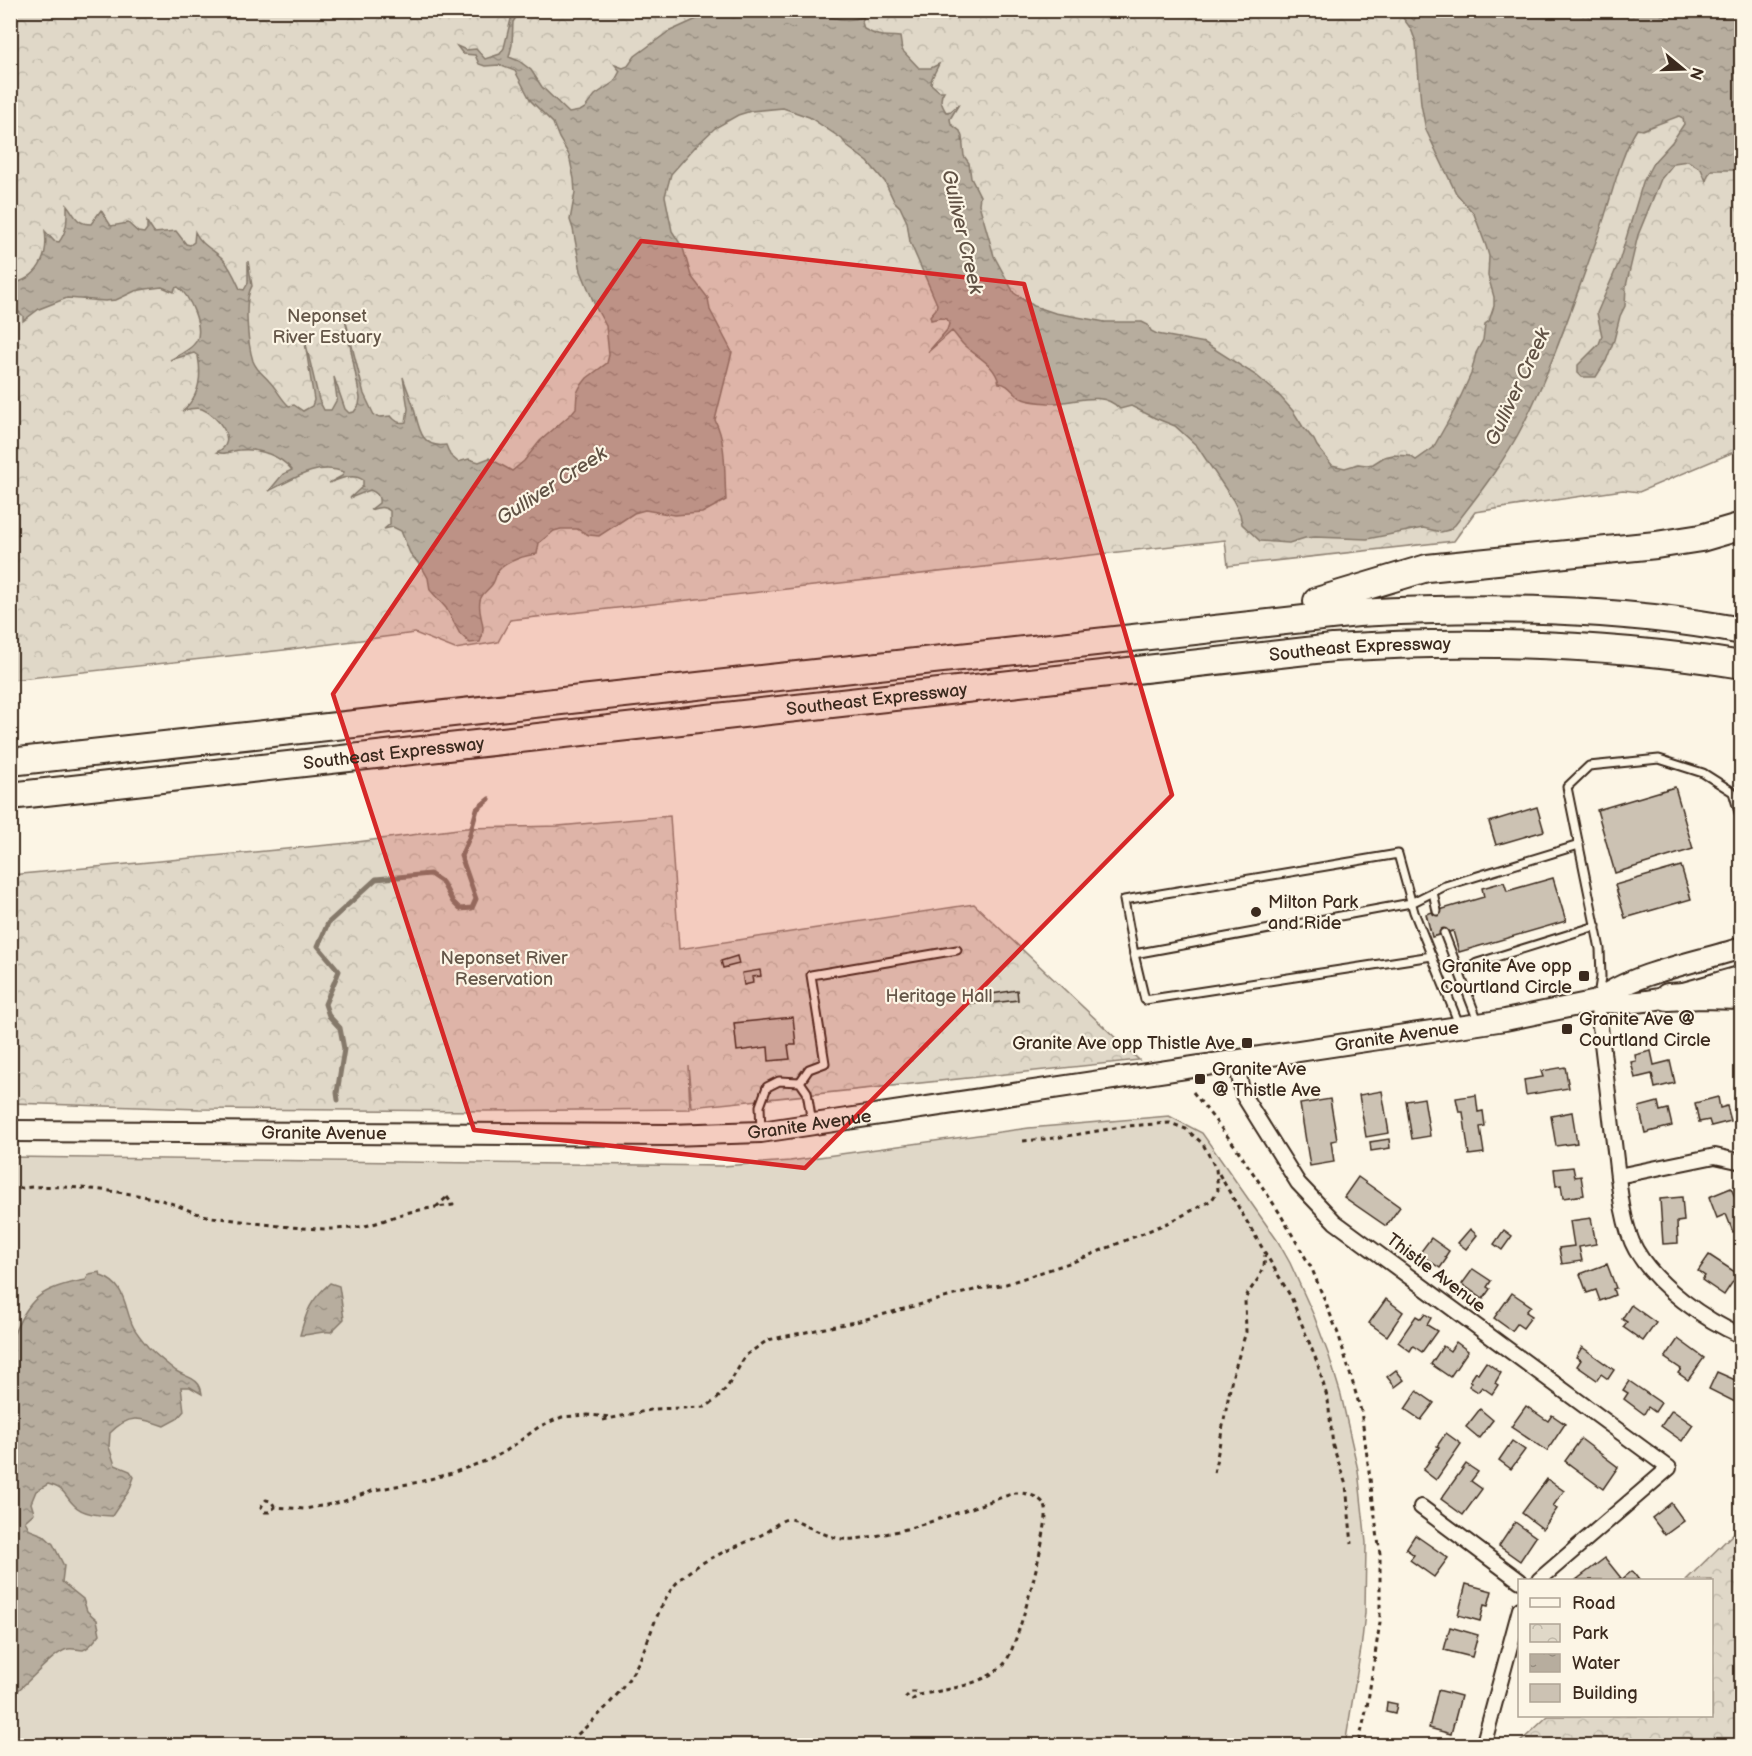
<svg xmlns="http://www.w3.org/2000/svg" width="1752" height="1756" font-family="'Balsamiq Sans',sans-serif">
	<defs>
		<pattern id="park-crowns" width="20" height="18" patternUnits="userSpaceOnUse" patternTransform="scale(1.5)"><rect width="20" height="18" fill="#e0d8c8"/><path d="M2 6a3 3 0 1 1 6 0M12 15a3 3 0 1 1 6 0" fill="none" stroke="#c1baab"/></pattern>
		<pattern id="water-ripples" width="26" height="14" patternUnits="userSpaceOnUse" patternTransform="scale(1.5)"><rect width="26" height="14" fill="#b7ad9e"/><path d="M2 4q2-2 4 0t4 0M15 11q2-2 4 0t4 0" fill="none" stroke="#968d80"/></pattern>
	</defs>
	<rect width="100%" height="100%" fill="#fcf5e5"/>
	<filter id="ink" filterUnits="userSpaceOnUse"><feTurbulence type="fractalNoise" baseFrequency=".0167" numOctaves="2"/><feDisplacementMap in="SourceGraphic" scale="12" xChannelSelector="R" yChannelSelector="G"/><feConvolveMatrix kernelMatrix="1 2 1 2 8 2 1 2 1" color-interpolation-filters="sRGB"/></filter>
	<g filter="url(#ink)">
		<path fill="#e0d8c8" stroke="#8e8173" stroke-width="1.5" d="M1169,1116L1202,1133L1277,1240L1290,1263L1314,1316L1329,1356L1341,1395L1358,1470L1366,1543L1365,1613L1361,1649L1345,1745L11,1746V1157L723,1166L790,1161L1029,1128Z"/>
		<g fill="url(#park-crowns)" stroke="#8e8173" stroke-width="1.5">
			<path d="M10,11H1741V449L1639,492L1623,490L1475,512L1454,541L1228,566L1225,540L510,620L498,642L455,649L415,633L284,650L11,680Z"/>
			<path d="M670,816L679,949L974,904L1139,1060L692,1107L688,1066L690,1109L487,1111L199,1109L11,1103V875L349,843L466,828L558,826Z"/>
			<path d="M1741,1526V1745H1517L1548,1716H1712V1580H1686Z"/>
		</g>
		<g fill="url(#water-ripples)" stroke="#85796b" stroke-width="1.5">
			<path d="M819,10C830,20 850,22 864,16L862,22L864,29C883,39 882,35 900,37L902,50L919,68H931L939,64L932,78L931,84L939,91H944C939,98 941,104 946,112L951,111L959,104L950,119L951,124L960,131L962,137L964,156L969,163L971,178L980,196L979,204L994,256L1014,293L1020,297L1034,306L1055,313L1105,322H1142L1148,325L1151,331L1157,334L1205,343L1257,376L1277,393L1293,411L1303,427L1314,440L1317,446L1332,465L1345,468L1358,464L1367,465L1373,464L1384,457L1393,455L1410,456L1416,460L1433,448L1455,409L1471,374L1476,353L1483,340L1485,324L1489,321L1494,306V297L1488,276L1489,256L1486,246L1474,214L1456,193L1426,130L1421,104L1416,42L1411,29L1398,11H1403L1414,20L1419,10L1741,11V170H1712L1708,175L1706,181L1701,169L1688,161L1674,163L1661,179L1638,235L1626,286L1625,306L1620,316L1614,340L1606,361L1596,377H1582L1578,373V365L1599,344L1602,336L1597,313L1619,262L1643,182L1653,163L1672,142L1684,124L1683,118L1679,116L1642,130L1637,129C1618,159 1611,202 1598,236C1575,298 1554,363 1524,423C1506,459 1480,493 1455,525L1449,530L1441,532L1423,528L1367,539L1315,537L1305,538L1289,543L1260,541L1242,524L1240,514L1233,500L1197,446L1175,426L1155,418L1131,406L1120,409C1101,388 1071,405 1048,403C1040,402 1028,402 1021,398C1012,393 1010,384 999,383C995,365 979,358 966,347C960,342 957,336 952,331L928,352L947,330L949,324L947,319L940,318L931,320L930,316L936,309L937,304L910,242L907,222L900,207L894,201L885,182L868,162L848,147L842,139L809,117L783,108L751,111L738,115L715,128L695,147L671,174L665,196L672,231L683,248L691,276L708,298L710,310L732,352L715,420C727,444 724,473 726,500L702,513L674,515L645,510L634,513L599,536L589,535L577,529H561L554,531L539,543L537,554C526,555 507,561 499,570C495,574 496,581 491,586C487,591 481,594 480,601C477,616 488,625 480,642L470,643L460,634L446,608L430,590L428,578L423,569L410,553L401,531L393,527L384,529L390,524V511C383,505 377,508 370,510L379,503C380,496 376,492 370,490L350,498L363,486V480C353,473 340,479 329,483L342,476L344,472C317,462 293,479 269,491L283,474L292,470C281,456 259,448 240,450C231,450 226,456 217,452C240,442 217,415 202,409C195,407 189,409 182,411C200,397 202,377 198,356L194,353L170,360C179,355 192,349 197,340C203,326 190,296 178,287L175,288L174,292L162,287L146,289L135,291L116,300L105,301L67,298L39,309L23,321V316L19,312L11,311V284C38,279 49,257 45,231L54,241L59,242C68,230 67,219 67,205C76,216 76,224 91,224L101,210L111,226L128,223L138,232L144,233L147,229V222L154,233L176,231L186,244L190,245L194,242L195,232C202,246 213,249 223,259C231,268 235,278 240,289L244,290L248,283V261L252,286C243,300 248,345 253,361C257,371 263,374 269,381C277,389 281,399 289,406L294,405L303,411L312,406L314,400L304,336L319,400L324,410H331L337,399L334,377L345,409L349,413L354,412L359,405L360,398L345,318L364,394L374,415L380,417L391,416C395,421 399,424 406,422L408,409L403,377C406,387 410,396 413,405C419,425 419,449 446,445L450,455L458,462L469,459L479,462L489,458L512,471L524,461L540,441L571,414L576,408L577,393L580,387L587,378L607,363L609,355L606,326L596,308L581,271L573,229L570,220L575,193L574,179L569,155L559,138L553,123L531,101L515,71L499,65L485,66L479,64L475,55L463,54L457,46L466,50L476,49L485,59L500,54L504,48L511,19L516,11H520L513,22L512,45L509,57L519,61L531,70L542,87L569,113L580,111L585,108L595,95L614,82L620,71L615,65L623,68L628,66L635,56L668,32L699,18L698,13L708,16L723,11Z"/>
			<path d="M100,1272L101,1276C125,1284 124,1305 132,1324C135,1332 143,1340 148,1347C156,1355 167,1364 176,1371C188,1378 200,1378 202,1394L190,1387H181L184,1411L177,1419L164,1426C139,1417 129,1414 110,1433L109,1447L115,1465L130,1471L134,1477L129,1491L112,1516C101,1516 82,1514 74,1505C63,1494 66,1489 48,1484L36,1491L31,1503L34,1513L25,1521L30,1530L43,1535L53,1544L64,1566L62,1582L83,1599L87,1611L97,1620L100,1634C95,1640 90,1648 83,1650C78,1650 73,1648 68,1649C53,1652 26,1686 11,1696V1341C27,1299 41,1287 86,1280L89,1274Z"/>
			<path d="M330,1283L339,1286L344,1319L331,1332C320,1330 312,1336 300,1335C307,1310 310,1301 330,1283Z"/>
		</g>
		<g fill="none" stroke-linecap="round" stroke-linejoin="round">
			<path stroke="#85796b" stroke-width="5" d="M338,1100L337,1093L344,1049L340,1028L329,1016L325,1004L339,971L318,946L328,923L376,879L430,874L442,882L453,902L460,909L472,908L476,899L461,856L469,838L477,809L489,799"/>
		</g>
		<g fill="#ccc2b3" stroke="#3b2a1e" stroke-width="1.5">
			<path d="M1675,787L1693,849L1615,873L1597,810Z"/>
			<path d="M1537,807L1544,831L1496,845L1489,822Z"/>
			<path d="M1681,866L1691,899L1625,918L1615,885Z"/>
			<path d="M1553,878L1566,921L1459,952L1453,931L1432,937L1426,914L1484,897L1482,888L1504,882L1507,891Z"/>
			<path d="M737,956L739,964L723,968L721,961Z"/>
			<path d="M760,970L761,976L752,977L753,983L744,985L742,973Z"/>
			<path d="M1017,990L1018,1000L993,1003L992,994Z"/>
			<path d="M978,992L980,1002L963,1004L961,995Z"/>
			<path d="M793,1017L796,1045H788L790,1059L769,1061L768,1047L737,1051L734,1023Z"/>
			<path d="M1651,1051L1654,1065L1670,1061L1675,1083L1655,1088L1652,1074L1635,1078L1631,1062L1636,1061L1635,1055Z"/>
			<path d="M1565,1067L1569,1088L1526,1095L1524,1080L1543,1077L1541,1071Z"/>
			<path d="M1382,1091L1389,1133L1366,1137L1359,1095Z"/>
			<path d="M1476,1095L1478,1112L1483,1111L1485,1126L1480,1127L1484,1153L1469,1155L1463,1112H1459L1456,1098Z"/>
			<path d="M1718,1097L1720,1108L1727,1106L1731,1121L1711,1126L1709,1120L1699,1122L1695,1103Z"/>
			<path d="M1424,1098L1430,1136L1412,1139L1406,1101Z"/>
			<path d="M1330,1099L1337,1140L1331,1141L1334,1162L1310,1166L1300,1104Z"/>
			<path d="M1658,1102L1660,1111L1668,1109L1672,1126L1645,1133L1639,1107Z"/>
			<path d="M1572,1112L1577,1143L1556,1146L1551,1116Z"/>
			<path d="M1389,1139L1390,1148L1371,1151L1370,1142Z"/>
			<path d="M1573,1167L1575,1177L1581,1176L1584,1195L1563,1198L1561,1185L1556,1186L1554,1169Z"/>
			<path d="M1358,1177L1400,1207L1386,1226L1344,1197Z"/>
			<path d="M1731,1188L1742,1213V1228L1733,1232L1726,1214L1717,1218L1709,1197Z"/>
			<path d="M1682,1197L1684,1221L1677,1222L1678,1243L1663,1244L1660,1199Z"/>
			<path d="M1591,1218L1596,1244L1579,1247L1582,1261L1562,1264L1559,1248L1574,1246L1570,1221Z"/>
			<path d="M1470,1229L1477,1235L1466,1249L1458,1243Z"/>
			<path d="M1504,1230L1512,1236L1502,1250L1494,1244Z"/>
			<path d="M1431,1238L1449,1251L1445,1257L1447,1258L1440,1268L1419,1254Z"/>
			<path d="M1709,1255L1738,1274L1724,1295L1702,1280L1705,1276L1698,1271Z"/>
			<path d="M1607,1264L1616,1288L1613,1289L1615,1295L1600,1301L1596,1290L1587,1293L1580,1274Z"/>
			<path d="M1473,1269L1491,1281L1487,1287L1490,1289L1483,1299L1462,1284Z"/>
			<path d="M1512,1293L1531,1306L1526,1312L1532,1316L1523,1328L1517,1324L1512,1331L1494,1318Z"/>
			<path d="M1386,1299L1403,1312L1387,1336L1369,1323Z"/>
			<path d="M1631,1305L1656,1323L1643,1341L1623,1327L1627,1322L1622,1319Z"/>
			<path d="M1425,1314L1431,1318L1427,1325L1437,1331L1422,1352L1413,1346L1410,1351L1398,1342L1416,1316L1421,1319Z"/>
			<path d="M1678,1339L1704,1358L1688,1380L1678,1373L1681,1369L1665,1358Z"/>
			<path d="M1456,1342L1468,1351L1450,1377L1431,1364L1443,1346L1450,1351Z"/>
			<path d="M1582,1347L1614,1370L1608,1379L1601,1374L1597,1380L1577,1366L1581,1360L1576,1357Z"/>
			<path d="M1486,1362L1501,1373L1495,1383L1498,1385L1492,1394L1482,1387L1478,1392L1469,1386L1472,1382L1470,1381L1476,1372L1478,1374Z"/>
			<path d="M1396,1370L1404,1380L1395,1387L1387,1377Z"/>
			<path d="M1717,1372L1742,1383L1741,1405L1709,1389Z"/>
			<path d="M1629,1381L1661,1403L1655,1412L1648,1407L1644,1414L1624,1399L1628,1393L1623,1390Z"/>
			<path d="M1417,1391L1434,1403L1421,1420L1405,1409Z"/>
			<path d="M1526,1406L1548,1421L1552,1415L1565,1424L1547,1451L1511,1427Z"/>
			<path d="M1480,1409L1493,1420L1479,1438L1466,1427Z"/>
			<path d="M1672,1410L1693,1425L1682,1441L1661,1426Z"/>
			<path d="M1446,1433L1461,1444L1436,1480L1423,1470L1439,1447L1437,1446Z"/>
			<path d="M1581,1439L1618,1467L1603,1489L1565,1461Z"/>
			<path d="M1512,1441L1525,1450L1511,1469L1499,1460Z"/>
			<path d="M1466,1464L1478,1472L1471,1481L1482,1489L1463,1515L1441,1499Z"/>
			<path d="M1547,1479L1564,1491L1553,1506L1557,1509L1543,1529L1522,1513Z"/>
			<path d="M1671,1503L1684,1521L1665,1535L1652,1518Z"/>
			<path d="M1515,1522L1536,1537L1520,1561L1499,1546Z"/>
			<path d="M1415,1535L1448,1558L1434,1577L1410,1560L1414,1555L1406,1549Z"/>
			<path d="M1605,1558L1621,1578L1617,1580H1576Z"/>
			<path d="M1632,1571L1639,1580H1621Z"/>
			<path d="M1466,1584L1492,1591L1488,1606L1484,1605L1480,1621L1458,1615Z"/>
			<path d="M1450,1627L1478,1635L1472,1657L1444,1650Z"/>
			<path d="M1438,1690L1461,1696L1451,1734L1429,1728Z"/>
			<path d="M1387,1702L1397,1704L1395,1714L1386,1712Z"/>
		</g>
		<g fill="none" stroke-linecap="round" stroke-linejoin="round">
			<defs>
				<g id="lane">
					<path d="M1433,892L1437,911"/>
					<path d="M1444,933L1478,1021"/>
					<path d="M1134,954L1145,1000L1432,956"/>
					<path d="M1461,973L1477,963L1596,926"/>
					<path d="M1598,996L1601,977L1600,949L1567,787L1589,766L1659,759L1703,773L1733,792L1742,823"/>
					<path d="M1459,1024L1414,912L1398,854L1124,900L1134,954L1411,903L1445,886L1579,845"/>
					<path d="M800,1082L809,1069L825,1063L811,975L957,950"/>
					<path d="M761,1131L760,1106L767,1087L779,1081L800,1082L807,1092L812,1123"/>
				</g>
				<g id="street">
					<path d="M1597,1001C1603,1049 1608,1096 1614,1143C1618,1174 1621,1224 1636,1250C1657,1286 1704,1320 1742,1336"/>
					<path d="M1236,1061L1243,1095L1298,1183L1335,1222L1669,1468L1539,1580"/>
					<path d="M1618,1176L1715,1156L1742,1162"/>
					<path d="M1421,1507L1520,1581"/>
					<path d="M1483,1746L1520,1609"/>
				</g>
				<g id="secondary">
					<path d="M1597,1001C1629,974 1700,961 1742,948"/>
					<path id="s1" d="M10,1131L670,1135L761,1132L1505,1020L1597,1001C1646,1009 1695,989 1742,976"/>
				</g>
				<g id="highway">
					<path d="M1317,601L1427,568L1656,545L1701,538L1742,526"/>
					<path d="M10,762L1358,613C1486,606 1615,607 1742,631"/>
					<path id="s2" d="M10,796L1333,648C1471,639 1604,643 1742,665"/>
					<path d="M1668,997L1701,995L1742,996"/>
				</g>
			</defs>
			<use href="#lane" stroke="#3b2a1e" stroke-width="11"/>
			<use href="#street" stroke="#3b2a1e" stroke-width="18"/>
			<use href="#secondary" stroke="#3b2a1e" stroke-width="24"/>
			<use href="#highway" stroke="#3b2a1e" stroke-width="30"/>
			<g stroke="#3b2a1e" stroke-width="3" stroke-dasharray="4.5 4.5" stroke-linecap="butt">
				<path d="M1193,1092L1235,1146L1279,1212L1312,1269L1339,1336L1361,1411L1380,1554V1622L1367,1707L1358,1746"/>
				<path d="M1219,1174L1291,1297L1317,1362L1328,1400L1333,1446L1346,1485L1352,1544"/>
				<path d="M10,1191C37,1180 135,1192 164,1201C185,1207 196,1216 220,1218C264,1224 323,1234 365,1226C379,1223 392,1217 405,1213C415,1211 425,1209 436,1207"/>
				<path d="M447,1197L453,1205L436,1207Z"/>
				<path d="M603,1420L655,1409L705,1407L716,1400L728,1386L746,1355L768,1340L859,1321L978,1289L1006,1284L1078,1260L1170,1222L1212,1200L1218,1190L1216,1169L1203,1144L1186,1129L1170,1123L1127,1126L1055,1138L1023,1141"/>
				<path d="M1214,1473L1232,1378L1246,1332L1245,1300L1248,1293L1258,1279L1264,1266L1265,1255"/>
				<path d="M275,1507L271,1501L266,1500L261,1507L265,1512H269L275,1507L305,1509L342,1502L374,1490L419,1482L452,1473L491,1459L506,1451L540,1426L562,1417L588,1415L611,1417"/>
				<path d="M564,1746C592,1723 623,1694 639,1661C653,1632 660,1594 686,1574C709,1556 738,1547 763,1534C771,1530 781,1518 790,1519C795,1520 801,1524 806,1526C822,1533 836,1541 854,1539C910,1533 962,1510 1015,1493C1025,1492 1044,1497 1046,1509C1049,1528 1017,1651 1004,1664C982,1686 948,1689 919,1695L912,1700L906,1697L911,1692H916L919,1695"/>
			</g>
			<use href="#lane" stroke="#fcf5e5" stroke-width="7"/>
			<use href="#street" stroke="#fcf5e5" stroke-width="14"/>
			<use href="#secondary" stroke="#fcf5e5" stroke-width="20"/>
			<use href="#highway" stroke="#fcf5e5" stroke-width="26"/>
		</g>
	</g>
	<path fill="#d62828" fill-opacity="0.2" stroke="#d62828" stroke-width="4.5" stroke-linejoin="round" d="M641,241L1024,284L1172,795L805,1168L474,1130L333,694Z"/>
	<g fill="#3b2a1e" stroke="#fcf5e5" stroke-width="2">
		<circle cx="1256" cy="912" r="6"/>
		<rect x="1578" y="970" width="12" height="12" rx="3"/>
		<rect x="1561" y="1023" width="12" height="12" rx="3"/>
		<rect x="1241" y="1037" width="12" height="12" rx="3"/>
		<rect x="1194" y="1073" width="12" height="12" rx="3"/>
	</g>
	<g text-anchor="middle" dominant-baseline="central" stroke-width="4.5" stroke-linejoin="round" paint-order="stroke">
		<g font-size="18" fill="#645648" stroke="#fcf5e5">
			<text x="327" y="316">Neponset<tspan x="327" dy="21">River Estuary</tspan></text>
			<text x="504" y="958">Neponset River<tspan x="504" dy="21">Reservation</tspan></text>
			<text x="939" y="996">Heritage Hall</text>
		</g>
		<g font-size="18" fill="#3b2a1e" stroke="#fcf5e5">
			<text stroke="none"><textPath href="#s2" startOffset="1358">Southeast Expressway</textPath></text>
			<text stroke="none"><textPath href="#s2" startOffset="872">Southeast Expressway</textPath></text>
			<text stroke="none"><textPath href="#s2" startOffset="386">Southeast Expressway</textPath></text>
			<text stroke="none"><textPath href="#s1" startOffset="1394">Granite Avenue</textPath></text>
			<text stroke="none"><textPath href="#s1" startOffset="800">Granite Avenue</textPath></text>
			<text stroke="none"><textPath href="#s1" startOffset="314">Granite Avenue</textPath></text>
			<text transform="translate(1436 1273) rotate(37)">Thistle Avenue</text>
		</g>
		<g font-size="18" fill="#3b2a1e" stroke="#fcf5e5" text-anchor="start">
			<text x="1268" y="902">Milton Park<tspan x="1268" dy="21">and Ride</tspan></text>
			<text x="1572" y="966" text-anchor="end">Granite Ave opp<tspan x="1572" dy="21">Courtland Circle</tspan></text>
			<text x="1579" y="1019">Granite Ave @<tspan x="1579" dy="21">Courtland Circle</tspan></text>
			<text x="1235" y="1043" text-anchor="end">Granite Ave opp Thistle Ave</text>
			<text x="1212" y="1069">Granite Ave<tspan x="1212" dy="21">@ Thistle Ave</tspan></text>
		</g>
		<g font-size="20" font-style="italic" fill="#605144" stroke="#fcf5e5">
			<text transform="translate(962 232) rotate(77)">Gulliver Creek</text>
			<text transform="translate(1518 387) rotate(-65)">Gulliver Creek</text>
			<text transform="translate(552 486) rotate(-33)">Gulliver Creek</text>
		</g>
	</g>
	<rect width="1752" height="1756" fill="none" stroke="#fcf5e5" stroke-width="36"/>
	<rect x="18" y="18" width="1716" height="1720" fill="none" stroke="#3b2a1e" stroke-width="2" filter="url(#ink)"/>
	<rect x="1518" y="1579" width="195" height="138" fill="#fcf5e5" stroke="#afa495" stroke-width="1.5"/>
	<rect x="1530" y="1598" width="30" height="9" fill="#fcf5e5" stroke="#afa495" stroke-width="1.5"/>
	<text x="1572" y="1609" font-size="18" fill="#3b2a1e">Road</text>
	<rect x="1530" y="1624" width="30" height="18" fill="url(#park-crowns)" stroke="#afa495" stroke-width="1.5"/>
	<text x="1572" y="1639" font-size="18" fill="#3b2a1e">Park</text>
	<rect x="1530" y="1654" width="30" height="18" fill="url(#water-ripples)" stroke="#afa495" stroke-width="1.5"/>
	<text x="1572" y="1669" font-size="18" fill="#3b2a1e">Water</text>
	<rect x="1530" y="1684" width="30" height="18" fill="#ccc2b3" stroke="#afa495" stroke-width="1.5"/>
	<text x="1572" y="1699" font-size="18" fill="#3b2a1e">Building</text>
	<g transform="translate(1683 69) rotate(109)" stroke="#fcf5e5" stroke-width="4.5" paint-order="stroke">
	<path d="M0-4.5L10 22L0 15L-10 22Z" fill="#3b2a1e"/>
	<text y="-9" font-size="16" font-weight="bold" text-anchor="middle" fill="#3b2a1e">N</text>
	</g>
</svg>
